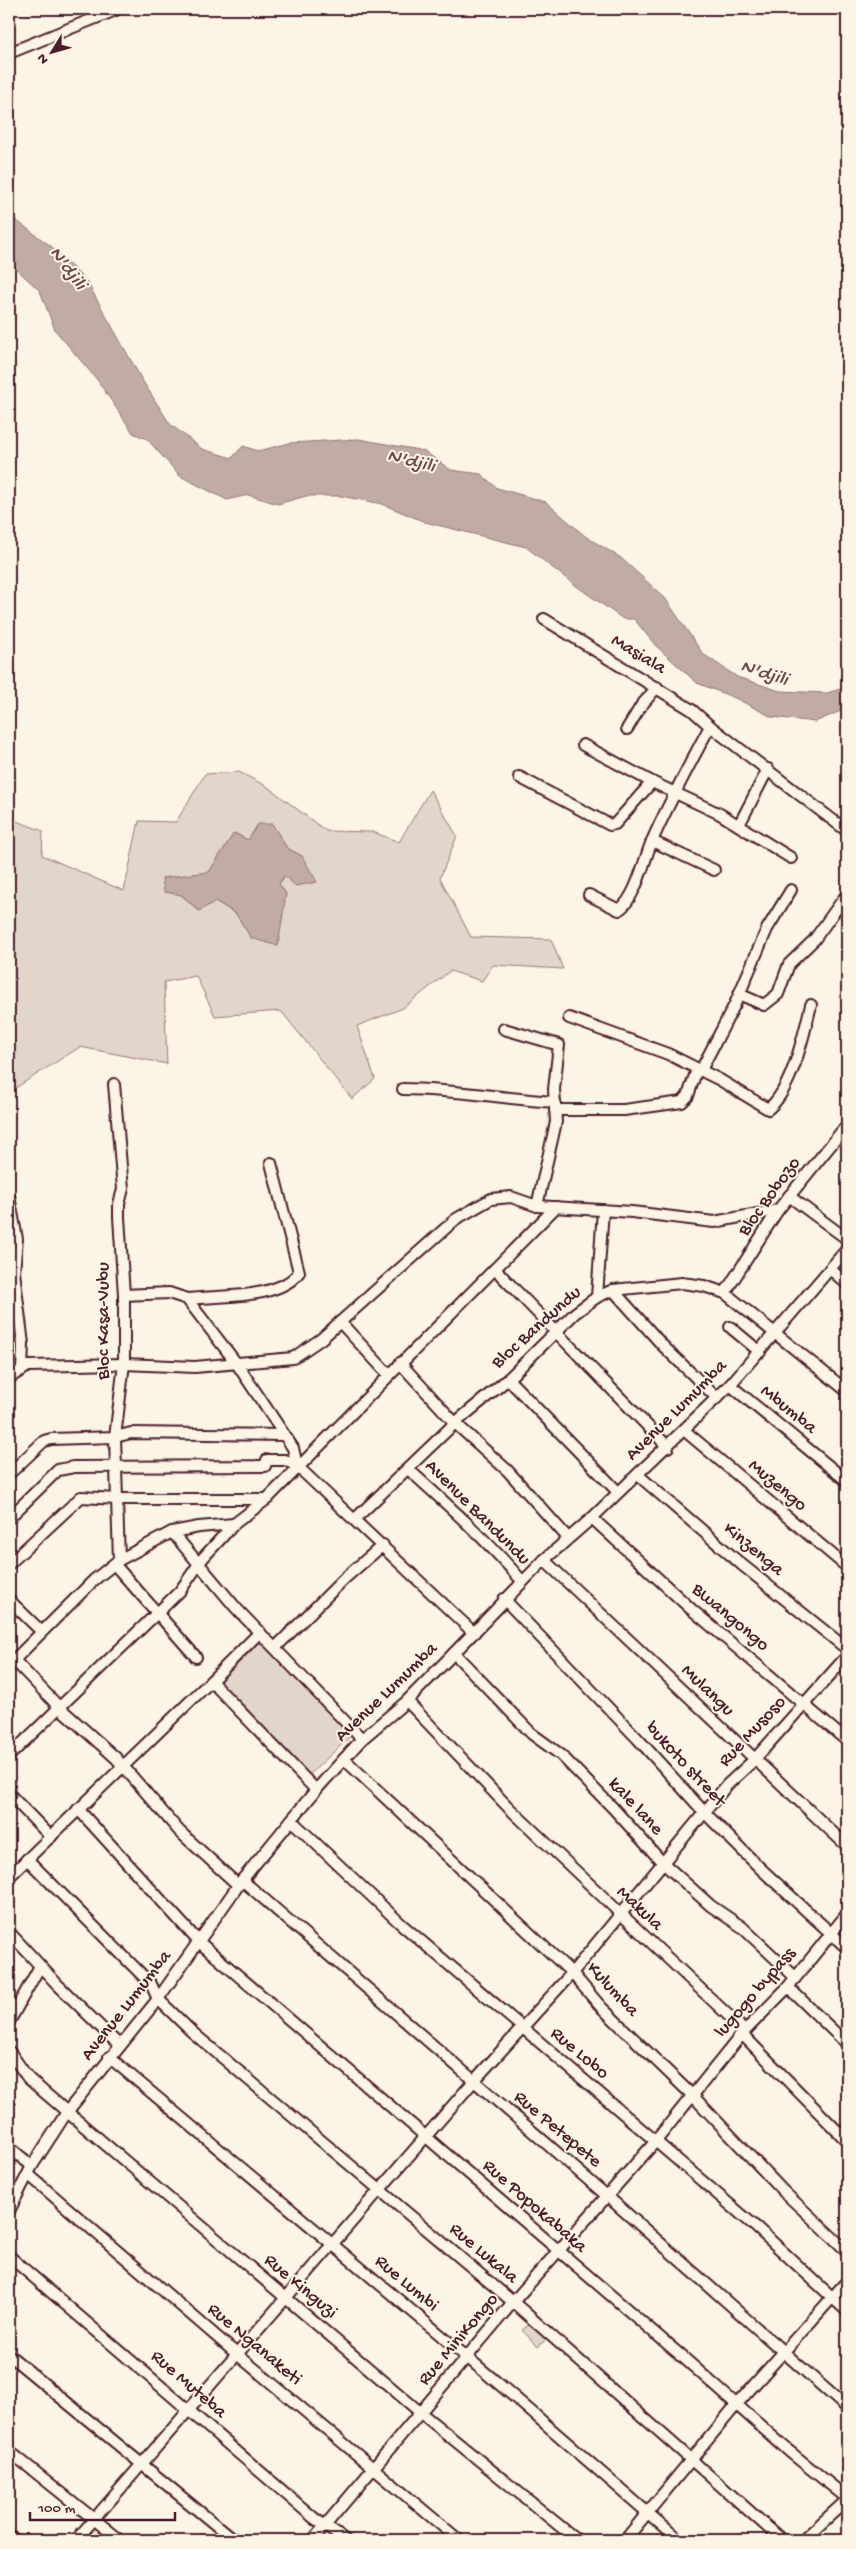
<svg xmlns="http://www.w3.org/2000/svg" width="856" height="2549" font-family="'Gochi Hand',sans-serif">
	<rect width="100%" height="100%" fill="#fcf5e5"/>
	<filter id="ink" filterUnits="userSpaceOnUse"><feTurbulence type="fractalNoise" baseFrequency=".02" numOctaves="2"/><feDisplacementMap in="SourceGraphic" scale="10" xChannelSelector="R" yChannelSelector="G"/><feConvolveMatrix kernelMatrix="1 2 1 2 8 2 1 2 1" color-interpolation-filters="sRGB"/></filter>
	<g filter="url(#ink)">
		<g fill="#e2d5ca" stroke="#967a7a" fill-rule="evenodd">
			<path d="M239,772L268,787L326,831L373,832L399,842L430,790L457,836L440,878L471,937L551,939L563,969L493,965L482,981L450,971L403,1008L357,1026L375,1079L352,1099L281,1011L215,1016L196,976L164,982L167,1064L80,1047L12,1090L9,1088V818L43,831L42,855L124,891L139,821L176,822L205,774ZM272,824L287,848L302,856L279,884L286,894L251,938L236,914L215,901L199,911L162,878L209,872L234,833L248,840Z"/>
			<path d="M263,1640L352,1735L307,1777L218,1683Z"/>
			<path d="M534,2321L550,2336L538,2347L522,2330Z"/>
		</g>
		<g fill="#c0aca5" stroke="#917474">
			<path d="M9,215L52,247L87,282L142,380L170,424L202,449L232,458L243,446L258,451L290,443L359,439L424,451L451,470L481,474L497,488L546,502L585,536L621,558L665,598L703,654L737,677L780,691L827,693L847,687V712L841,711L815,722L772,717L735,698L697,683L655,645L634,619H623L572,583L526,547L425,522L382,504L341,496H306L278,504L248,495L227,500L180,476L147,439L133,433L98,381L55,330L40,291L9,262Z"/>
			<path d="M258,824H272L287,848L302,856L317,882L296,886L284,876L279,884L286,894L278,946L251,938L236,914L216,901L199,911L182,895L164,892L162,878L209,872L234,833L248,840Z"/>
		</g>
		<g fill="none" stroke-linecap="round" stroke-linejoin="round">
			<defs>
				<g id="minor">
					<path d="M9,53L118,9"/>
					<path d="M544,619L692,710L710,726L847,831"/>
					<path d="M627,729L641,706L657,687"/>
					<path d="M583,745L652,782L720,814L791,858"/>
					<path d="M519,777L610,825L615,824L652,782"/>
					<path d="M739,825L768,769"/>
					<path d="M652,841L714,870"/>
					<path d="M589,895L619,910C636,898 644,860 652,841C669,802 690,764 710,726"/>
					<path d="M739,994L764,1005L778,994L789,964L814,940L847,894"/>
					<path d="M569,1018L668,1054L720,1080L768,1109C792,1090 804,1034 811,1005"/>
					<path d="M504,1029L559,1045L554,1089L556,1122L537,1206"/>
					<path d="M701,1070L735,1004L767,929L791,890"/>
					<path d="M114,1084L123,1189L119,1204V1217L124,1295V1364L115,1437L119,1560"/>
					<path d="M403,1089C454,1089 504,1099 555,1102"/>
					<path d="M555,1110H624L682,1102L688,1096L697,1069"/>
					<path d="M9,1196L17,1239L14,1272L23,1344L22,1370"/>
					<path d="M789,1196L847,1239"/>
					<path d="M495,1269L668,1447"/>
					<path d="M830,1269L847,1284"/>
					<path d="M613,1290L664,1347L717,1398"/>
					<path d="M725,1293L778,1210L847,1125"/>
					<path d="M124,1295L169,1293L187,1299L237,1364L293,1448L297,1466"/>
					<path d="M597,1297L603,1210"/>
					<path d="M187,1299C218,1295 280,1300 299,1272L271,1163"/>
					<path d="M340,1322L389,1375"/>
					<path d="M730,1327L760,1352"/>
					<path d="M400,1363L455,1423L508,1471L568,1538"/>
					<path d="M9,1378L28,1366L124,1364L195,1367L293,1358L321,1339L456,1219L491,1199L511,1197L537,1206L632,1212L714,1222L778,1210"/>
					<path d="M508,1379L618,1492"/>
					<path d="M730,1385L847,1481"/>
					<path d="M685,1431L847,1567"/>
					<path d="M408,1469C448,1505 487,1540 522,1581"/>
					<path d="M9,1474L44,1441L51,1439L115,1437L131,1433L283,1435"/>
					<path d="M638,1475L741,1564L847,1649"/>
					<path d="M9,1518L58,1470L74,1467L265,1466L267,1460H285L297,1466L474,1633"/>
					<path d="M592,1518L691,1609L847,1741"/>
					<path d="M355,1519L455,1423L508,1379L575,1313L597,1297L613,1290L682,1283L704,1286L725,1293L847,1391"/>
					<path d="M172,1532L236,1608L362,1739"/>
					<path d="M544,1560L847,1846"/>
					<path d="M9,1564L81,1497L117,1499H267"/>
					<path d="M114,1564L196,1657"/>
					<path d="M504,1599L638,1739L704,1812L761,1869L847,1948"/>
					<path d="M9,1600L41,1631"/>
					<path d="M260,1632L211,1681L316,1790"/>
					<path d="M275,1648L345,1578L383,1545"/>
					<path d="M454,1653L532,1734L561,1755L613,1808L662,1862L711,1906L742,1927L795,1977"/>
					<path d="M14,1660L60,1708L116,1758L180,1832L238,1885"/>
					<path d="M9,1665L94,1580L119,1560L172,1532L199,1527L234,1524"/>
					<path d="M407,1701L509,1808L730,2017L739,2025L742,2034L847,2141"/>
					<path d="M9,1756L180,1591L203,1558L234,1524L267,1499L556,1207"/>
					<path d="M344,1759L572,1973L601,2007L693,2096L784,2192L847,2251"/>
					<path d="M9,1794L51,1837"/>
					<path d="M78,1809L199,1942L685,2359L790,2452L847,2498"/>
					<path d="M291,1820L400,1923L756,2227L847,2311"/>
					<path d="M27,1859L151,1984L158,1999L192,2032L513,2302L782,2540"/>
					<path d="M9,1877L211,1681"/>
					<path d="M242,1880L607,2196L847,2408"/>
					<path d="M9,1932L57,1984L119,2045"/>
					<path d="M788,1987L847,2044"/>
					<path d="M9,2022L40,1966"/>
					<path d="M9,2051L28,2078L45,2093L421,2413L577,2540"/>
					<path d="M109,2057L512,2395L679,2540"/>
					<path d="M9,2147L32,2166"/>
					<path d="M29,2175L238,2355L459,2540"/>
					<path d="M9,2211L32,2166L67,2112L158,1999L242,1880L316,1790L362,1739L407,1701L454,1653L544,1560L592,1518L730,1385L847,1249"/>
					<path d="M9,2256L314,2518L345,2540"/>
					<path d="M9,2355L234,2540"/>
					<path d="M9,2451L120,2540"/>
					<path d="M9,2535L15,2540"/>
					<path d="M76,2540L473,2082L572,1973L727,1785L754,1760L847,1656"/>
					<path d="M313,2540L513,2302L655,2142L742,2034L788,1987L847,1914"/>
					<path d="M625,2540L737,2404L847,2281"/>
					<path d="M803,2540L847,2500"/>
				</g>
			</defs>
			<use href="#minor" stroke="#4a1f2b" stroke-width="14"/>
			<use href="#minor" stroke="#fcf5e5" stroke-width="10"/>
		</g>
	</g>
	<g text-anchor="middle" dominant-baseline="central" stroke-width="4" stroke-linejoin="round" paint-order="stroke">
		<g font-size="19" fill="#4a1f2b" stroke="#fcf5e5">
			<text transform="translate(638 655) rotate(31)">Masiala</text>
			<text transform="translate(770 1197) rotate(-54)">Bloc Bobozo</text>
			<text transform="translate(104 1321) rotate(-90)">Bloc Kasa-Vubu</text>
			<text transform="translate(537 1328) rotate(-42)">Bloc Bandundu</text>
			<text transform="translate(788 1410) rotate(39)">Mbumba</text>
			<text transform="translate(677 1411) rotate(-45)">Avenue Lumumba</text>
			<text transform="translate(777 1486) rotate(40)">Muzengo</text>
			<text transform="translate(477 1513) rotate(45)">Avenue Bandundu</text>
			<text transform="translate(753 1550) rotate(40)">Kinzenga</text>
			<text transform="translate(730 1618) rotate(40)">Bwangongo</text>
			<text transform="translate(707 1691) rotate(44)">Mulangu</text>
			<text transform="translate(387 1693) rotate(-44)">Avenue Lumumba</text>
			<text transform="translate(753 1732) rotate(-47)">Rue Musoso</text>
			<text transform="translate(685 1765) rotate(47)">bukoto street</text>
			<text transform="translate(635 1807) rotate(47)">kale lane</text>
			<text transform="translate(639 1909) rotate(43)">Makula</text>
			<text transform="translate(612 1990) rotate(47)">Kulumba</text>
			<text transform="translate(756 1993) rotate(-49)">lugogo bypass</text>
			<text transform="translate(127 2006) rotate(-52)">Avenue Lumumba</text>
			<text transform="translate(579 2054) rotate(40)">Rue Lobo</text>
			<text transform="translate(557 2130) rotate(40)">Rue Petepete</text>
			<text transform="translate(534 2207) rotate(41)">Rue Popokabaka</text>
			<text transform="translate(483 2254) rotate(40)">Rue Lukala</text>
			<text transform="translate(406 2284) rotate(40)">Rue Lumbi</text>
			<text transform="translate(300 2287) rotate(40)">Rue Kinguzi</text>
			<text transform="translate(459 2340) rotate(-50)">Rue MiniKongo</text>
			<text transform="translate(254 2345) rotate(40)">Rue Nganaketi</text>
			<text transform="translate(188 2385) rotate(41)">Rue Muteba</text>
		</g>
		<g font-size="20" font-style="italic" fill="#6d4950" stroke="#fcf5e5">
			<text transform="translate(67 269) rotate(53)">N'djili</text>
			<text transform="translate(411 462) rotate(14)">N'djili</text>
			<text transform="translate(764 674) rotate(18)">N'djili</text>
		</g>
	</g>
	<rect width="856" height="2549" fill="none" stroke="#fcf5e5" stroke-width="30"/>
	<rect x="15" y="15" width="826" height="2519" fill="none" stroke="#4a1f2b" stroke-width="2" filter="url(#ink)"/>
	<g transform="translate(52 52) rotate(233)" stroke="#fcf5e5" stroke-width="4" paint-order="stroke">
	<path d="M0-4L9 19L0 12L-9 19Z" fill="#4a1f2b"/>
	<text y="-8" font-size="14" font-weight="bold" text-anchor="middle" fill="#4a1f2b">N</text>
	</g>
	<path d="M30 2512v8h145v-8" fill="none" stroke="#4a1f2b" stroke-width="2.5"/>
	<text x="38" y="2512" font-size="15" fill="#4a1f2b" stroke="#fcf5e5" stroke-width="4" paint-order="stroke">100 m</text>
</svg>
